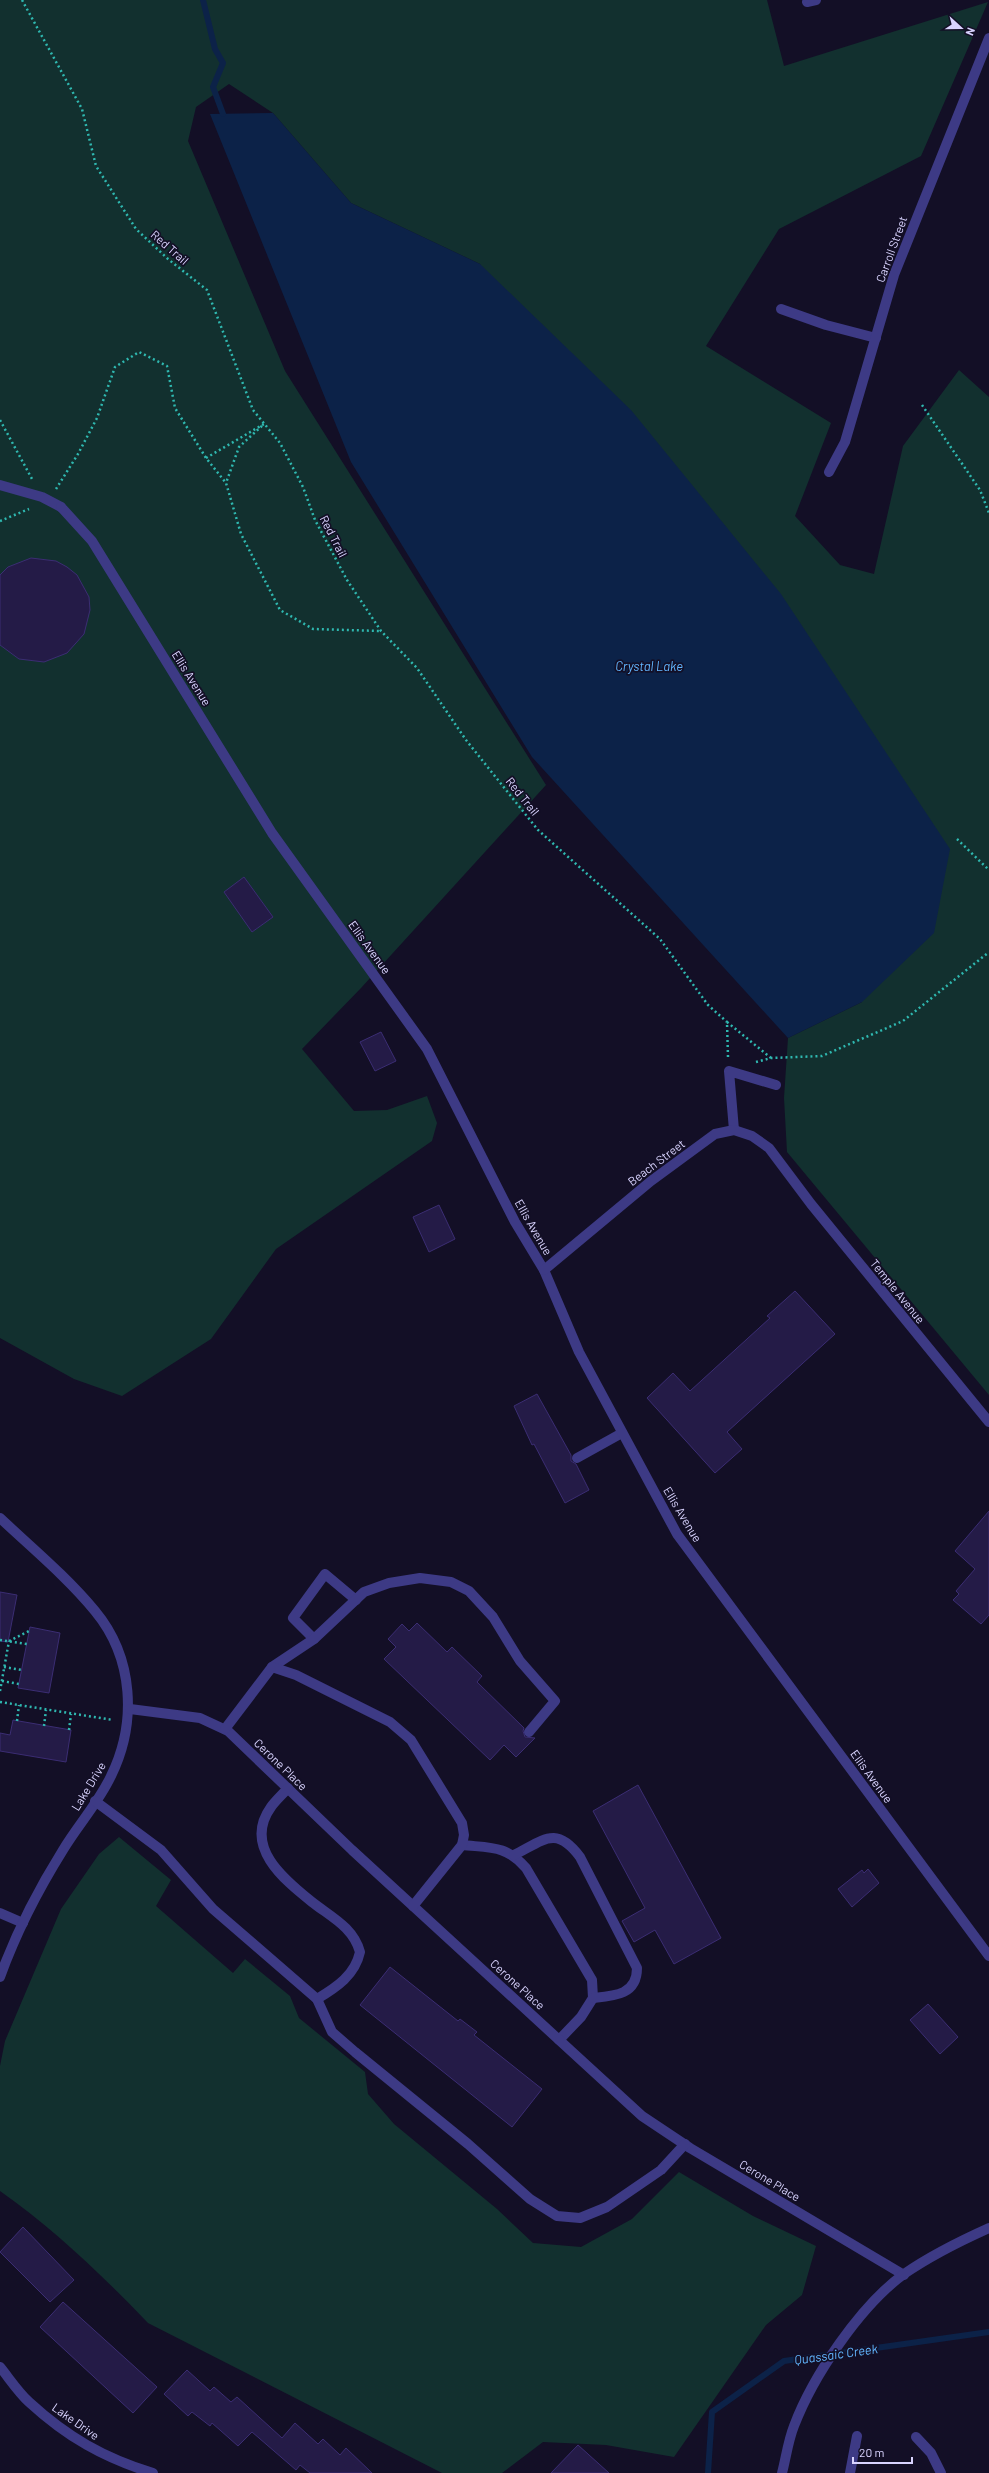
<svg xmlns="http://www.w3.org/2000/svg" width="989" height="2473" font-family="Barlow,sans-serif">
	<rect width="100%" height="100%" fill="#130f26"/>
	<g fill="#12302f">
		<path d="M0,0H767L784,66L988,2L921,156L779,229L706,346L831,423L795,516L840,565L874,574L903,446L959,370L989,397V1395L787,1152L784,1098L788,1038L862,1002L480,264L351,203L273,113L229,84L196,107L188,141L285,371L546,785L361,988L302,1049L354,1111L387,1110L427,1096L437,1123L432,1141L276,1249L211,1339L122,1396L74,1379L0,1338Z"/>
		<path d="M119,1837L171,1880L156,1906L233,1973L245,1959L290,1996L299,2018L365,2072L368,2094L394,2124L497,2209L533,2243L581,2247L632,2219L679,2172L753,2216L816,2246L802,2295L766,2325L674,2457L606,2445L543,2442L502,2473H442L148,2323C102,2275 54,2229 0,2191V2066L5,2041L61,1909L99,1854Z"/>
	</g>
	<path fill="#0c2248" d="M273,113L351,203L480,264L631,410L781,594L950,849L934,933L862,1002L788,1038L532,757L351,462L210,114Z"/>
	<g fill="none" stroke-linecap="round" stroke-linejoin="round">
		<g stroke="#0c2248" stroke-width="6">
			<path d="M203,0L215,49L223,63L213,87L223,114"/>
			<path d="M708,2473L712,2412L784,2361L989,2332"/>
		</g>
	</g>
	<g fill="#241b47" stroke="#3b2d73">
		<path d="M31,558L56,561L67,567L77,575L89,597L90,610L84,634L67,653L44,662L19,659L0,645V575L8,567Z"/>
		<path d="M244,877L273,917L252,932L224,892Z"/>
		<path d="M381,1032L396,1061L375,1071L360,1042Z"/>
		<path d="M439,1205L455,1239L429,1252L413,1217Z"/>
		<path d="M795,1291L835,1334L727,1432L742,1449L715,1473L647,1398L673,1373L690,1391L770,1318L767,1316Z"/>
		<path d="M537,1394L571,1455V1461L576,1464L589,1490L565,1503L534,1444L532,1445L514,1406Z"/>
		<path d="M989,1511V1615L981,1624L953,1600L959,1594L956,1591L975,1569L955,1551Z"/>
		<path d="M0,1592L17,1595L8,1642L0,1641Z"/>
		<path d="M417,1623L447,1652L452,1647L482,1676L477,1682L524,1728L523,1731L525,1737L535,1738L516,1757L504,1745L490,1760L384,1659L396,1647L388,1639L402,1624L409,1631Z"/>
		<path d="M30,1627L60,1633L49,1693L18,1688Z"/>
		<path d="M13,1720L71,1730L66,1762L0,1751V1733L10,1735Z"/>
		<path d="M638,1785L721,1938L674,1964L655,1930L634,1942L622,1921L645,1908L593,1811Z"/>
		<path d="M868,1869L879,1883L852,1907L838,1889L862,1870L864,1873Z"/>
		<path d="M390,1967L458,2021L460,2019L477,2032L474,2035L542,2089L512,2127L360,2005Z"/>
		<path d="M928,2004L958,2037L940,2054L910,2020Z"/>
		<path d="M23,2227L74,2280L50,2302L0,2252Z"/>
		<path d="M63,2302L157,2387L133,2413L40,2327Z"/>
		<path d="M187,2370L210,2391L214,2387L231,2402L237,2397L282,2438L295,2423L318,2444L323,2439L340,2455L346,2448L372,2473H310L300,2465L296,2470L252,2432L238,2446L212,2423L210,2426L192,2412L188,2416L164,2394Z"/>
		<path d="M578,2445L609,2473H551Z"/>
	</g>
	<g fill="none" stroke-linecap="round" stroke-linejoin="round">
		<g stroke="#2fb8b0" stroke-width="2.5" stroke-dasharray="2 3" stroke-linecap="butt">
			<path d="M22,0L82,109L96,166L136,229L168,259L207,290L253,410L280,443L303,487L315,520L347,580L381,631L417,668L466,740L538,830L660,939L708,1005L727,1022"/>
			<path d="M922,405L980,490L989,513"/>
			<path d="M0,420L32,479"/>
			<path d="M206,458L264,424L239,447L226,483L241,534L280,610L313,629L380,631"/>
			<path d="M56,489L78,454L97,418L115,367L139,352L167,366L175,408L206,458L226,483"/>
			<path d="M0,521L29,509"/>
			<path d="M957,839L989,870"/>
			<path d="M728,1057L727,1022L771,1058"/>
			<path d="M756,1062L771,1058L822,1056L903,1021L989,952"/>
			<path d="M0,1640L27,1644"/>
			<path d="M9,1641L29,1631"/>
			<path d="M4,1667L22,1670"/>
			<path d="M2,1681L19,1684"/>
			<path d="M0,1691L9,1641"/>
			<path d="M0,1702L113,1720"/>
			<path d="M17,1721L19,1705"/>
			<path d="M44,1726L46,1710"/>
			<path d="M69,1730L71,1714"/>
		</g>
		<g stroke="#3d3a85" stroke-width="10">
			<path d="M807,2L816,0"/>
			<path d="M0,485L42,497L61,507"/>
			<path d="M734,1130L729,1071L776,1085"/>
			<path d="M577,1458L622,1433"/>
			<path d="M314,1639L293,1618L325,1574L356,1600"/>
			<path d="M272,1667L314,1639L364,1592L389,1583L420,1578L451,1582L469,1591L493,1617L520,1661L555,1701L529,1732"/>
			<path d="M462,1845C491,1848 506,1845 526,1868L592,1980L593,1998L581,2017L559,2040"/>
			<path d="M514,1855C544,1840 556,1825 580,1857L637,1968C637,1995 614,1996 593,1998"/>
			<path d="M0,1913L23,1923"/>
			<path d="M850,2473L857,2436"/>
		</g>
		<g stroke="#3d3a85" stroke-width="10">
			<path d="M781,309L826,325L876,338"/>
			<path d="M829,472L845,442L894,275L989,38"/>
			<path d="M61,507L92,541L272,833L427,1049L515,1222L544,1270L579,1352L677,1534L989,1956"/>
			<path d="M544,1270L651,1181L715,1134L734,1130L752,1136L769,1148L811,1204L989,1422"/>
			<path d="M0,1518C32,1548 67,1577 95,1611C134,1658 137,1723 111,1776C99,1802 78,1825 63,1850C38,1890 16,1933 0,1977"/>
			<path d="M130,1709L200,1718L228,1731L352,1850L642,2116L690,2148L904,2275"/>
			<path d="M225,1729L272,1667L296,1675L390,1722L411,1740L462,1823L464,1835L462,1845L413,1906"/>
			<path d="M288,1788C283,1794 276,1800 271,1807C243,1846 283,1879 312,1902C331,1917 353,1927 360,1952C355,1975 337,1987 317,1999"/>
			<path d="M95,1801L161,1850L213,1909L317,1999L332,2032L355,2052L468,2144L530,2199L557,2216L580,2218L607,2207L661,2170L685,2144"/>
			<path d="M0,2367C9,2378 18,2392 29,2402C67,2437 104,2458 153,2473"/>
			<path d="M916,2437L931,2453L941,2473"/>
		</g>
		<path stroke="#3d3a85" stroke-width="10" d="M782,2473C786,2458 788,2441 794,2426C813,2376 860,2306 904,2274C930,2256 960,2241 989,2228"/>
	</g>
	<g text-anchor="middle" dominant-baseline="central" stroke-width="3.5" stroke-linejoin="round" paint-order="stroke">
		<g font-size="12" fill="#d9d4ff" stroke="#130f26">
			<text transform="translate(170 247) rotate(41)">Red Trail</text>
			<text transform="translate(891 249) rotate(-70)">Carroll Street</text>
			<text transform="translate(334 536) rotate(63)">Red Trail</text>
			<text transform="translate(192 678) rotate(58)">Ellis Avenue</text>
			<text transform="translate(523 796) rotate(51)">Red Trail</text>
			<text transform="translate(370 947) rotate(54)">Ellis Avenue</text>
			<text transform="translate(656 1162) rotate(-37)">Beach Street</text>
			<text transform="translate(534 1227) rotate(60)">Ellis Avenue</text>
			<text transform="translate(898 1291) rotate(51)">Temple Avenue</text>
			<text transform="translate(683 1514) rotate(59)">Ellis Avenue</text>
			<text transform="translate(281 1764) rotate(44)">Cerone Place</text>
			<text transform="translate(872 1776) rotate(54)">Ellis Avenue</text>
			<text transform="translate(88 1786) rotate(-59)">Lake Drive</text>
			<text transform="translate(518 1984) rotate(42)">Cerone Place</text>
			<text transform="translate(770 2180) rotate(31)">Cerone Place</text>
			<text transform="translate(76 2421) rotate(35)">Lake Drive</text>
		</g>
		<g font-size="13" font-style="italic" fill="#62b6ff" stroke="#130f26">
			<text x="649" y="666">Crystal Lake</text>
			<text transform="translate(836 2354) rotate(-8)">Quassaic Creek</text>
		</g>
	</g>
	<g transform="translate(961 28) rotate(111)" stroke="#130f26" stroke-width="3" paint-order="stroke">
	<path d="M0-3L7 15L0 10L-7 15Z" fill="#d9d4ff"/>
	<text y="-6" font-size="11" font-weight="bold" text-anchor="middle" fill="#d9d4ff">N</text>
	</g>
	<path d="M853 2457v6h59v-6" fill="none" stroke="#d9d4ff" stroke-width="2"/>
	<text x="859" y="2457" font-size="12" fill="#d9d4ff" stroke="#130f26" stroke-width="3" paint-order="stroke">20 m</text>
</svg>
